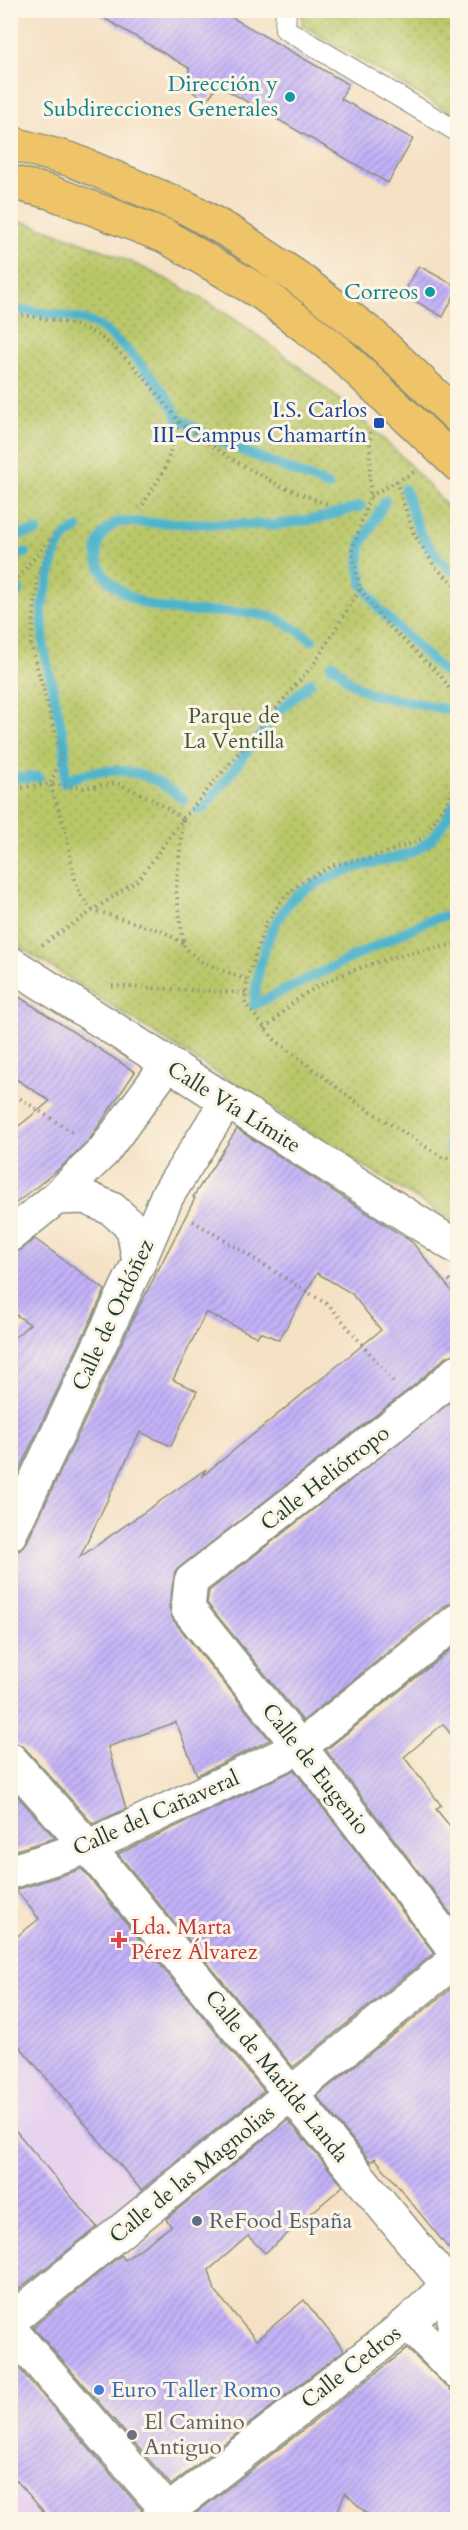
<svg xmlns="http://www.w3.org/2000/svg" width="468" height="2530" font-family="Cardo,serif">
	<defs>
		<pattern id="park-dots" width="8" height="8" patternUnits="userSpaceOnUse" patternTransform="scale(1.5)"><rect width="8" height="8" fill="#bac769"/><path d="M2 2h.1M6 6h.1" fill="none" stroke="#97a357" stroke-width="1.8" stroke-linecap="round"/></pattern>
		<pattern id="building-hatch" width="6" height="6" patternUnits="userSpaceOnUse" patternTransform="scale(1.5)"><rect width="6" height="6" fill="#c4b2f9"/><path d="M-1 1l2-2M0 6l6-6M5 7l2-2" fill="none" stroke="#9f92ca"/></pattern>
	</defs>
	<rect width="100%" height="100%" fill="#fcf5e5"/>
	<filter id="ink" filterUnits="userSpaceOnUse"><feTurbulence type="fractalNoise" baseFrequency=".0167" numOctaves="2"/><feDisplacementMap in="SourceGraphic" scale="12" xChannelSelector="R" yChannelSelector="G"/><feConvolveMatrix kernelMatrix="1 2 1 2 8 2 1 2 1" color-interpolation-filters="sRGB"/></filter>
	<filter id="wash" filterUnits="userSpaceOnUse"><feTurbulence type="fractalNoise" baseFrequency=".008" numOctaves="4" result="noise"/><feDisplacementMap in="SourceGraphic" scale="24" xChannelSelector="R" yChannelSelector="G"/><feGaussianBlur stdDeviation="1.35" result="paint"/><feColorMatrix in="noise" values="0 0 0 0 0 0 0 0 0 0 0 0 0 0 0 0 0 1.4 0 .05"/><feComposite in="paint" operator="in"/></filter>
	<g filter="url(#wash)">
		<rect width="100%" height="100%" fill="#f5e1c4"/>
		<g fill="#e7d2ef">
			<path d="M11,1942L182,2157L11,2296Z"/>
			<path d="M10,2473L51,2519H11Z"/>
		</g>
		<g fill="url(#park-dots)" stroke="#6c824e" stroke-width="1.5">
			<path d="M303,11H457V117L302,25Z"/>
			<path d="M10,218C81,239 151,267 214,306C277,346 342,400 395,450C417,471 437,495 457,517V1224L296,1124L11,941Z"/>
		</g>
		<g fill="none" stroke-linecap="round" stroke-linejoin="round">
			<g stroke="#4cb3ca" stroke-width="10">
				<path d="M10,309C33,312 78,315 96,325C122,340 168,391 178,418L214,439L329,486"/>
				<path d="M405,489C417,530 423,548 458,576"/>
				<path d="M385,501L361,545L359,565L363,585L379,609L458,686"/>
				<path d="M10,537L37,531"/>
				<path d="M10,557L26,553"/>
				<path d="M10,601L19,591"/>
				<path d="M312,640C297,630 281,618 263,615C214,606 164,622 121,591C108,582 98,570 97,554C97,538 105,529 118,522L275,525L321,518L361,506"/>
				<path d="M331,667L333,664L349,681L370,694L450,710"/>
				<path d="M10,778L39,777"/>
				<path d="M65,781V744L44,649L42,608L54,558L59,546L67,535L78,528"/>
				<path d="M64,783C72,776 84,774 94,772C130,766 156,777 184,800"/>
				<path d="M198,810L204,808L276,714L311,682"/>
				<path d="M254,1005C257,970 266,931 289,903C301,888 340,872 358,867C383,859 409,859 430,840C441,830 450,811 458,798"/>
				<path d="M254,1005L427,921L458,912"/>
				<path d="M449,1149L458,1111"/>
			</g>
		</g>
		<g id="blocks">
			<g fill="url(#building-hatch)" fill-rule="evenodd">
				<path d="M90,10H219L348,84L341,99L413,139L388,183L218,85L207,100L194,93L189,87V68Z"/>
				<path d="M419,266L458,287L443,317L403,294Z"/>
				<path d="M10,991L135,1072L89,1140L60,1168L10,1208V1133L50,1101L10,1075Z"/>
				<path d="M237,1129L412,1242L458,1299V1353L446,1357L412,1387L175,1571L169,1607L173,1620L270,1740L197,1775L176,1722L108,1747L126,1809L93,1824L24,1747L10,1741V1553L20,1550L27,1542L136,1313L195,1198L193,1197ZM317,1273L351,1293L381,1330L201,1477L206,1469L80,1557L140,1432L171,1446L197,1391L173,1380L206,1312L257,1337L260,1332L279,1340Z"/>
				<path d="M35,1239L105,1290L10,1489V1341L30,1324L10,1311V1253L21,1250Z"/>
				<path d="M458,1396V1602L446,1605L303,1721L207,1603L209,1591Z"/>
				<path d="M458,1644V1743L443,1724L404,1757L441,1805L436,1809L458,1836V1918H454L326,1750Z"/>
				<path d="M294,1770L434,1953L293,2067L118,1854Z"/>
				<path d="M10,1788L55,1838L10,1852Z"/>
				<path d="M82,1869L264,2091L141,2190L10,2035V1942L39,1919L16,1890Z"/>
				<path d="M458,1983V2260L375,2158L371,2162L317,2096Z"/>
				<path d="M288,2120L343,2186L265,2253L248,2236L209,2270L215,2291L256,2340L304,2300L344,2350L171,2485L33,2327L121,2255L125,2260L171,2226L166,2219Z"/>
				<path d="M10,2124L97,2227L10,2296Z"/>
				<path d="M407,2349L458,2397V2520H373L345,2493L334,2520H200L195,2514Z"/>
				<path d="M10,2358L142,2510L132,2520H51L10,2473Z"/>
			</g>
		</g>
	</g>
	<g filter="url(#ink)">
		<use href="#blocks" fill-opacity="0" stroke="#8a8f7c" stroke-width="1.5"/>
		<g fill="none" stroke-linecap="round" stroke-linejoin="round">
			<defs>
				<path id="lane" d="M286,10L285,29L458,132"/>
				<g id="street">
					<path d="M10,963L458,1248"/>
					<path d="M56,1198L85,1197L112,1209L133,1228L139,1262"/>
					<path d="M10,1235L56,1198L103,1152L167,1065"/>
					<path d="M458,1371L424,1401L191,1581L188,1609L303,1751L458,1954"/>
					<path d="M10,1534L139,1262L167,1196L226,1102"/>
					<path d="M10,1759L88,1847L448,2285"/>
					<path d="M10,1872L88,1847L300,1747L458,1620"/>
					<path d="M458,2317L454,2320V2335L458,2338"/>
					<path d="M10,2321L458,1958"/>
					<path d="M408,2323L458,2373"/>
					<path d="M10,2329L176,2520"/>
					<path d="M157,2520L408,2323L448,2285L458,2280"/>
				</g>
				<g id="primary">
					<path d="M10,143L72,160L187,208L233,234L298,278L372,335L458,417"/>
					<path d="M10,182L50,192L165,236L263,294L336,350L458,465"/>
				</g>
			</defs>
			<use href="#lane" stroke="#8a8f7c" stroke-width="22"/>
			<use href="#street" stroke="#8a8f7c" stroke-width="36"/>
			<use href="#primary" stroke="#8a8f7c" stroke-width="36"/>
			<g stroke="#8a8f7c" stroke-width="4" stroke-dasharray="1.5 4.5" stroke-linecap="butt">
				<path d="M10,314C32,316 54,319 75,325C115,336 155,390 179,422L165,469L140,509"/>
				<path d="M179,422L228,457L278,485L327,504"/>
				<path d="M396,481L414,534L435,567L458,587"/>
				<path d="M370,496L416,471"/>
				<path d="M10,587L52,537"/>
				<path d="M360,589L381,618L441,676L458,701"/>
				<path d="M458,772L449,799L422,839L374,857L334,865L302,882L283,898L266,923L247,980L245,1004L275,1040L359,1104L442,1157L458,1159"/>
				<path d="M10,789L50,784L62,757L31,645L38,576L55,533"/>
				<path d="M183,820L176,890L184,947L202,962L247,980"/>
				<path d="M183,943L162,931L93,910C72,894 72,857 66,833C62,816 55,801 50,784L84,788L117,783L152,799L183,819"/>
				<path d="M42,945L139,879L183,819L316,661L360,589L352,551L370,496V429"/>
				<path d="M112,986L246,993"/>
				<path d="M265,1029C279,1017 292,1001 308,992C350,967 408,951 458,944"/>
				<path d="M10,1092L75,1134"/>
				<path d="M193,1221L330,1306L393,1381"/>
				<path d="M449,1280L458,1291"/>
			</g>
			<use href="#lane" stroke="#fff" stroke-width="20"/>
			<use href="#street" stroke="#fff" stroke-width="33"/>
			<use href="#primary" stroke="#efc469" stroke-width="33"/>
		</g>
	</g>
	<g fill="#0f9aa8" stroke="#fcf5e5" stroke-width="2">
		<circle cx="290" cy="97" r="6"/>
		<circle cx="430" cy="292" r="6"/>
	</g>
	<rect fill="#1a4fb4" stroke="#fcf5e5" stroke-width="2" x="373" y="417" width="12" height="12" rx="3"/>
	<path fill="#e0444e" stroke="#fcf5e5" stroke-width="2" d="M116 1931h6v6h6v6h-6v6h-6v-6h-6v-6h6z"/>
	<circle fill="#5c6f8a" stroke="#fcf5e5" stroke-width="2" cx="197" cy="2221" r="6"/>
	<circle fill="#3f7fe0" stroke="#fcf5e5" stroke-width="2" cx="99" cy="2390" r="6"/>
	<circle fill="#6b7280" stroke="#fcf5e5" stroke-width="2" cx="132" cy="2435" r="6"/>
	<g text-anchor="middle" dominant-baseline="central" stroke-width="6" stroke-linejoin="round" paint-order="stroke">
		<g font-size="22" fill="#0d838f" stroke="#fcf5e5" text-anchor="end">
			<text x="278" y="84">Dirección y<tspan x="278" dy="25">Subdirecciones Generales</tspan></text>
			<text x="418" y="292">Correos</text>
		</g>
		<g font-size="22" fill="#164399" stroke="#fcf5e5" text-anchor="end">
			<text x="367" y="410">I.S. Carlos<tspan x="367" dy="25">III-Campus Chamartín</tspan></text>
		</g>
		<g font-size="22" fill="#3e593f" stroke="#fcf5e5">
			<text x="234" y="716">Parque de<tspan x="234" dy="25">La Ventilla</tspan></text>
		</g>
		<g font-size="22" fill="#1f3d34" stroke="#fcf5e5">
			<text transform="translate(234 1107) rotate(32)">Calle Vía Límite</text>
			<text transform="translate(113 1315) rotate(-65)">Calle de Ordóñez</text>
			<text transform="translate(325 1478) rotate(-38)">Calle Heliótropo</text>
			<text transform="translate(316 1769) rotate(52)">Calle de Eugenio</text>
			<text transform="translate(156 1813) rotate(-24)">Calle del Cañaveral</text>
			<text transform="translate(277 2076) rotate(51)">Calle de Matilde Landa</text>
			<text transform="translate(192 2174) rotate(-39)">Calle de las Magnolias</text>
			<text transform="translate(351 2367) rotate(-38)">Calle Cedros</text>
		</g>
		<g font-size="22" fill="#be3a42" stroke="#fcf5e5" text-anchor="start">
			<text x="131" y="1927">Lda. Marta<tspan x="131" dy="25">Pérez Álvarez</tspan></text>
		</g>
		<g font-size="22" fill="#4e5e75" stroke="#fcf5e5" text-anchor="start">
			<text x="209" y="2221">ReFood España</text>
		</g>
		<g font-size="22" fill="#366cbe" stroke="#fcf5e5" text-anchor="start">
			<text x="111" y="2390">Euro Taller Romo</text>
		</g>
		<g font-size="22" fill="#5b616d" stroke="#fcf5e5" text-anchor="start">
			<text x="144" y="2422">El Camino<tspan x="144" dy="25">Antiguo</tspan></text>
		</g>
	</g>
	<rect width="468" height="2530" fill="none" stroke="#fcf5e5" stroke-width="36"/>
</svg>
